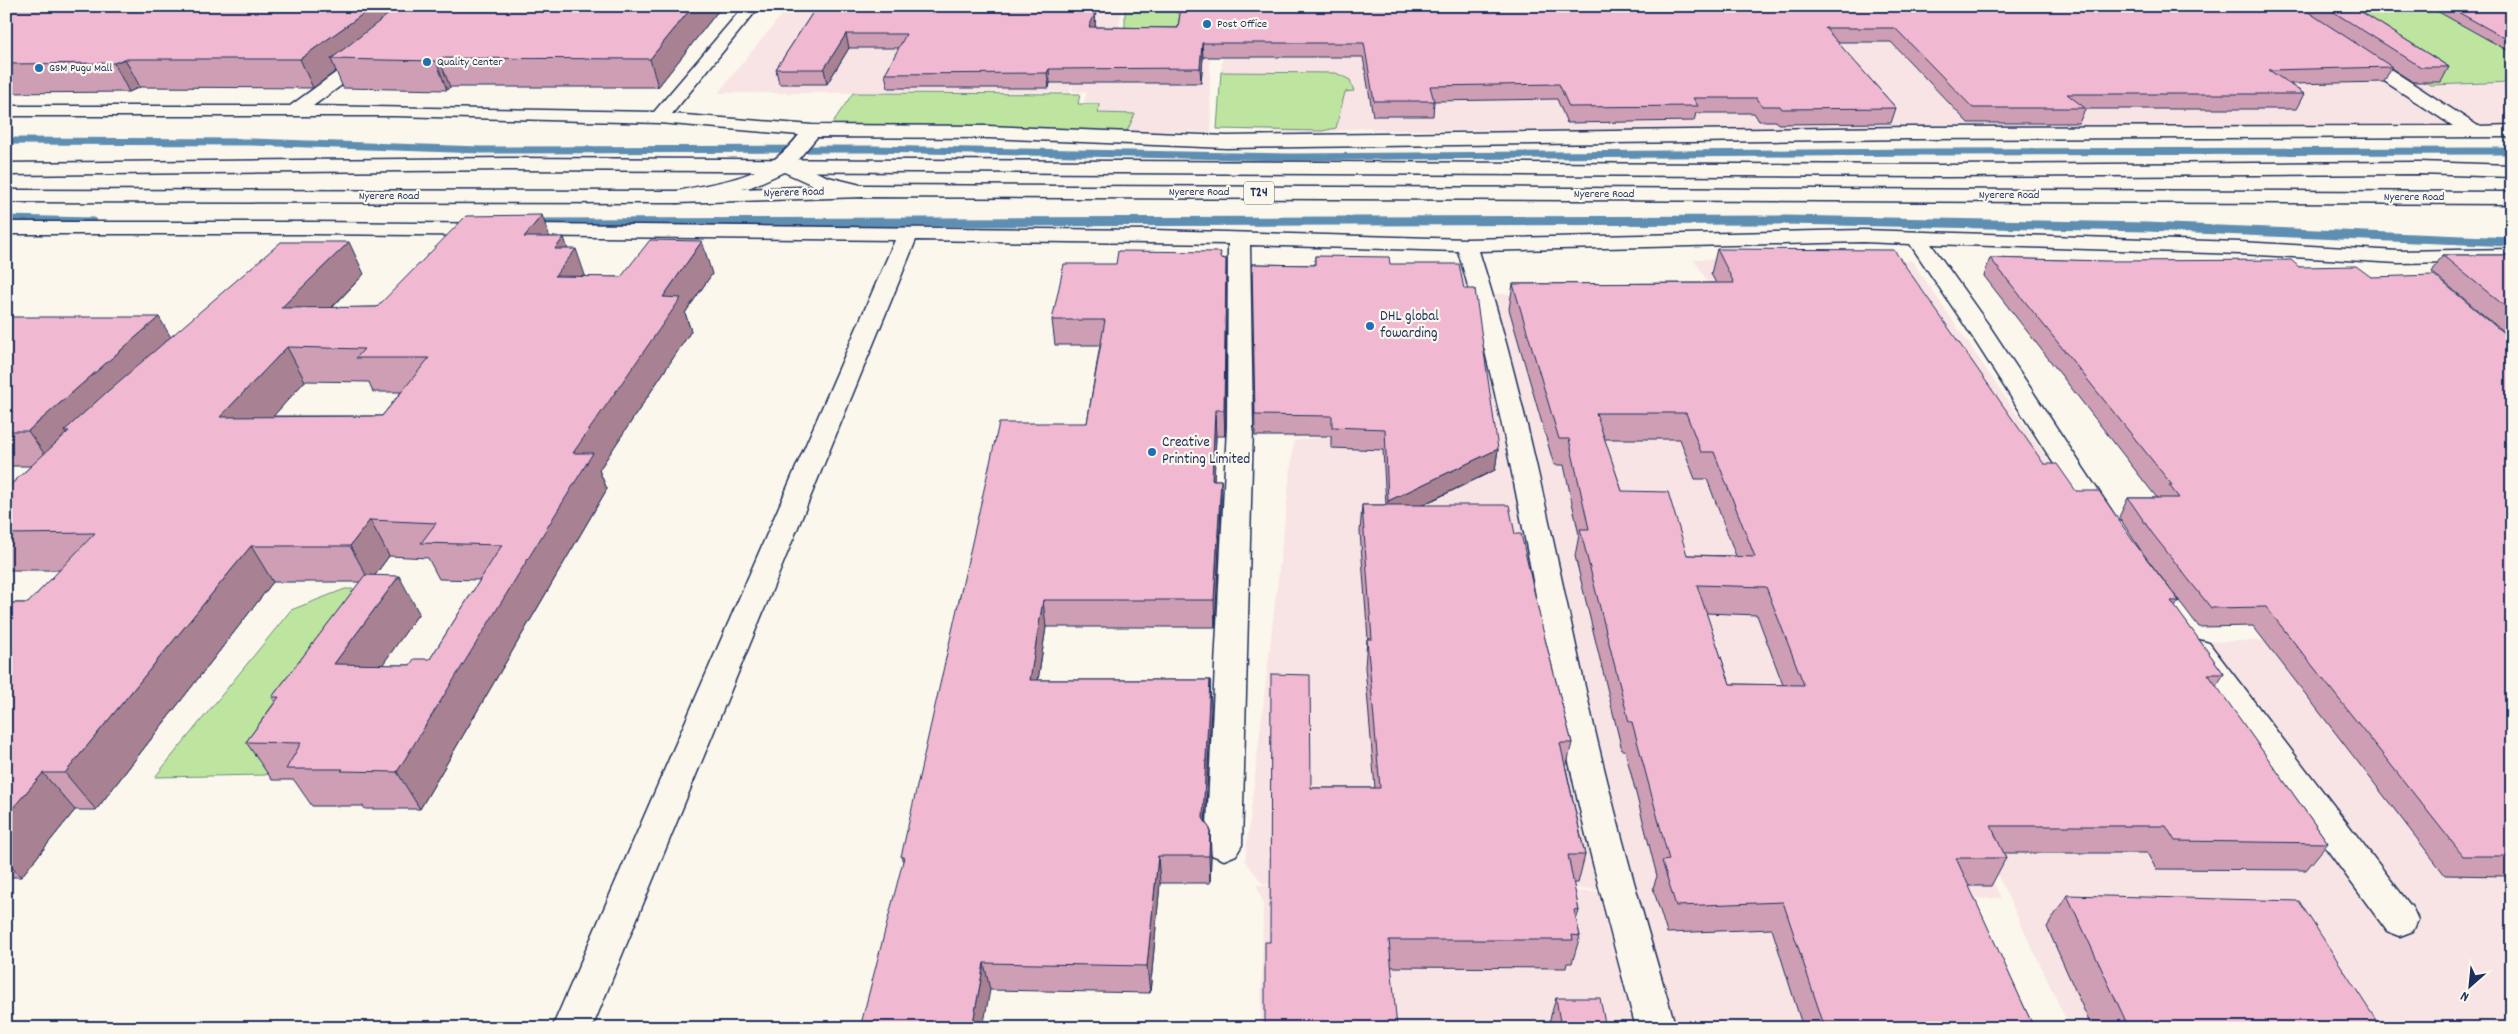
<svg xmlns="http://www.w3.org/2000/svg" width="2518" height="1034" font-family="Dekko,sans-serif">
	<rect width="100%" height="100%" fill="#fbf7ec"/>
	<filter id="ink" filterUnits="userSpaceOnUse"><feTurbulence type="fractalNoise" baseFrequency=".02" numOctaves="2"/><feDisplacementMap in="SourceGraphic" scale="10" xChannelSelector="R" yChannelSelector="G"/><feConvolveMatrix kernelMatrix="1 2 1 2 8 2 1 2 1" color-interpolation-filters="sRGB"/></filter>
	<g filter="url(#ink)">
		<g fill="#f8e4e4">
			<path d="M789,6H1122L1118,33L1209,31L1211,132L1125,131L1122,120L1078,119L1087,92L1072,91L1075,72L1070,92L718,93Z"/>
			<path d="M1226,6H2512V126L1760,127L1762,131L1372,130L1371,127L1312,134L1217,129Z"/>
			<path d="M1694,259L1912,261L2079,505L2179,642L2512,637V1028H2070L1872,609L1730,320Z"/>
			<path d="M1249,266H1472L1499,409L1360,408L1506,410L1606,890L1526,886L1336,887L1263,884L1245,861L1294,441L1327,436L1291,438L1254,436Z"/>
			<path d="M1490,294H1712L1837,542L2001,898L1960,899L2014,1028H1659Z"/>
			<path d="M1257,885L1354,889L1607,892L1640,1028H1261L1263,904Z"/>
		</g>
		<g fill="#bee5a0" stroke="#6c8a7f">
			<path d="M1125,6H1177L1176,13L1223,14L1221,29L1125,30Z"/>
			<path d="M2329,6H2512V82L2431,85L2397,71L2419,61Z"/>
			<path d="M1221,72L1336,73L1350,80L1354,91L1345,92L1336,128L1322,131L1217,129Z"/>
			<path d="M853,93L1080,94L1078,104H1099L1098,113L1135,114L1127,131L831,125Z"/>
			<path d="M345,589L399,590L266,775L155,777L291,610Z"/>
		</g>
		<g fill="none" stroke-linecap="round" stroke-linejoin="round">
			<path stroke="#5e8eb3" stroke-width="7" d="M6,141L251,142L481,150L871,149L1290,157L1922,152L2512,151"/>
			<g stroke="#5e8eb3" stroke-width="9">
				<path d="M6,220L93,222"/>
				<path d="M529,223L1785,220L2146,227L2512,242"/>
			</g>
			<defs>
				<g id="minor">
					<path d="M744,6H760L672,114L812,125L988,126L1227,136L1912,127L2453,126L2349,58L2347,54L2349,50H2361L2478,126L2512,125V137L1912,139L1227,148L988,138L817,137L795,163L828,177L869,187L872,191L869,195L862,197L815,186L784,172L751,187L677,203L670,201L667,197L670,193C724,179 761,183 799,135L659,123L395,116H6V106H290L364,52H376L378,56L376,60L313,106L654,112Z"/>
					<path d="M6,222H313L1153,230L1467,239L1863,230L2240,242L2398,251L2512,249V261L2398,263L2240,254L1931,244L1990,327L2119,522L2115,528L2105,531L2095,528L1966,327L1910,244L1863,242L1479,251C1527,401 1555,555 1590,709C1614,816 1645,922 1676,1028H1636C1608,922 1579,816 1558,709C1527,555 1503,402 1458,251L1250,245L1253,427L1242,845L1236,855L1224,860L1212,855L1206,845L1227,427L1228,244L916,240L592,1028H552L895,240L313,234H6Z"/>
					<path d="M2198,640L2209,643L2413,909L2418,920L2413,931L2400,936L2387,931L2187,659L2183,651L2187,643Z"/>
				</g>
				<g id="highway">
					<path d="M508,158L1941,165L2419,162L2512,165V177L2419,174L1941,177L508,170L6,175V163Z"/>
					<path d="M862,185L2512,192V204L862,197L677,203L6,202V190L677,191Z"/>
				</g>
			</defs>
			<use href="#minor" stroke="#1b2f5e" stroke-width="3"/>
			<use href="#highway" stroke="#1b2f5e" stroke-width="3"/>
			<use href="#minor" fill="#fbf7ec" fill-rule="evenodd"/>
			<use href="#highway" fill="#fbf7ec" fill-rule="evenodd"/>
		</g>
		<g fill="#ce9fb4" stroke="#1b2f5e" fill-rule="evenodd">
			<path d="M6,6H722L658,87H450L447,90L343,88L336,71L313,88L140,87L129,92L6,93Z"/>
			<path d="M817,6H1096L1095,27L1178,28L1181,6H2352L2449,67L2441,82H2413L2391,68L2384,82L2290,84L2304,94L2296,109H2085L2079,123H1968L1891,42H1837L1896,108L1891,123L1778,124L1776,121H1759L1754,113H1696L1694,121L1567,123L1557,99L1434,101L1433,116H1373L1363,57H1203L1201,83H1050L1049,88H888L885,74L899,48H849L827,84H779L776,69Z"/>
			<path d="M2428,6H2512V53Z"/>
			<path d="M550,237L568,249L586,277H621L712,274L685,313L691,331L599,470L607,489L420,809H365L363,806H312L294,780H272L246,742L275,702L272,697L360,582H273L96,810H75L21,877H6V603H28L60,570H6V489L31,466H6V317L171,337L364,274L332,308L377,307ZM305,381L369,382L373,392H401L382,416H273ZM389,556L428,558L439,579L480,580L430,659L410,665H382L419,613L375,575Z"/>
			<path d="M1717,249L2044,464L2076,491L2133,541L2179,601L2175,607L2224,674L2216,686L2328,843L2306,870L2156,869L2147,853H2004L2006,858L1991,886H1968L2034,1028H1803L1772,929L1667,933L1653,888L1657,876L1625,750H1622L1575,556L1579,535L1564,465H1554L1509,309L1513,284L1716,283L1711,274ZM1604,439H1680L1695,479H1707L1736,556L1687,555L1622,491ZM1706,613L1757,615L1783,685L1730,684Z"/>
			<path d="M2442,255H2512V339L2432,272Z"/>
			<path d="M1315,256L1390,264L1498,449L1495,470L1423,505L1515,534L1545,639L1572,743L1566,768L1585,855L1578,883H1573L1579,911L1576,920L1580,936L1572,963H1567L1566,968L1392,967L1270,942L1311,788H1375L1365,667L1367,639H1368L1360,532L1362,505H1386L1383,450L1331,448V436H1255L1252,264L1315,265Z"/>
			<path d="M1221,258L1226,259L1225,427V436H1216L1214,480H1221V506L1215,627H1046L1038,680H1210L1211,707L1205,822L1210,829L1211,856L1210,883H1160L1150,993L990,990L903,861L901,857L1087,423L1100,345H1055L1052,320L1116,264Z"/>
			<path d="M1990,258L2299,267L2371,277L2512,340V883L2506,876L2445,875L2253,626L2199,627L2142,552L2119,517L2128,498H2157L1984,276Z"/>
			<path d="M2067,895L2381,1028H2092L2047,927Z"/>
			<path d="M1556,998L1606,1028H1552L1550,1019Z"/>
		</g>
		<g fill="#a88292" stroke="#1b2f5e">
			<path d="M374,6H421L331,59L336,71L313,88L300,59Z"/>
			<path d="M693,6H722L658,87L650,59Z"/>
			<path d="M1094,6H1096L1095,30L1089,27Z"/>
			<path d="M846,34L849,48L827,84L824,69Z"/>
			<path d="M1202,43L1203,57L1201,83L1200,68Z"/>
			<path d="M439,58L450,87L447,90L436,61Z"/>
			<path d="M125,59L140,87L129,92L114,63Z"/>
			<path d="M1049,69L1050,83L1049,88L1047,73Z"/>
			<path d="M542,215L553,247L524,237Z"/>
			<path d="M564,237L570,256L576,249L587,281L555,276V249Z"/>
			<path d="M702,241L712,274L685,313L691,331L599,470L607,489L420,809L397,772L573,453L663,297Z"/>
			<path d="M349,242L364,274L298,342L281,308Z"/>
			<path d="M1226,259V282L1225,436L1224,410Z"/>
			<path d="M159,317L179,351L64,431L75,446L53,466L28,431Z"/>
			<path d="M287,347L305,381L241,452L220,417Z"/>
			<path d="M1215,410L1216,436L1213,506L1212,480Z"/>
			<path d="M1498,449L1495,470L1386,522L1388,501Z"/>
			<path d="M1221,480V506L1215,627L1214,600Z"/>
			<path d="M370,520L389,556L370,582L350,546Z"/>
			<path d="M251,546L273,582L96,810L65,773Z"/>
			<path d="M399,576L419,613L357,701L334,664Z"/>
			<path d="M1043,600L1046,627L1034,707L1030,680Z"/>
			<path d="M1210,680L1211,707L1204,845L1203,818Z"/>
			<path d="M43,773L75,810L21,877L6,861V816Z"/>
			<path d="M1210,829L1211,856L1210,883L1209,856Z"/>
			<path d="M1158,856L1160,883L1150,993L1147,966Z"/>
			<path d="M984,963L990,990L983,1028H972Z"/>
		</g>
		<g fill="#f0b9d1" stroke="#1b2f5e" fill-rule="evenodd">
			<path d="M6,6H374L300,59H125L114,63L6,64Z"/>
			<path d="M399,6H693L650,59L439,58L436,61L331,59Z"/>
			<path d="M817,6H1094V16L1089,27L1178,28L1181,6H2299L2392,67L2269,70L2304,94H2067L2085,108H1973L1895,28H1825L1896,108L1782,109L1780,106H1762L1757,98H1693L1698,106L1569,107L1559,84L1430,86L1434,101H1374L1364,43H1202L1200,68L1049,69L1047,73L885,74L906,34H846L824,69H776Z"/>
			<path d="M2324,6H2352L2449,67H2421Z"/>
			<path d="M2447,6H2512V42Z"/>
			<path d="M542,215L524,237H564L555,249H576L555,276L621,277L650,240L702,241L663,297L681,298L573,453H593L397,772L341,771L343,769H286L301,743L246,742L279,697H272L365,575L399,576L334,664L410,665L414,659H430L502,545L421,543L436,523L370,520L350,546H251L65,773H43L6,816V603H28L95,533L6,534V489L69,431H64L108,391L281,242H349L281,308L377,307L466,216ZM287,347L364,349L356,358H429L382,416L220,417Z"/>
			<path d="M1717,249L1894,250L2044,464H2057L2076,491H2099L2133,541L2179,601H2171L2224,674H2208L2328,843L2175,841L2166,826H1991L2006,858H1956L2034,1028H1825L1783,902L1676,906L1662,861L1669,860L1632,722H1629L1580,529H1589L1569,439H1559L1513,284L1734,283ZM1596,413H1686L1701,452H1714L1755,557L1687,555L1668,492L1622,491ZM1697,585L1766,587L1804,685L1730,684Z"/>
			<path d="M1118,251L1221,252L1220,258L1226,259L1224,410H1215L1212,480H1221L1214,600H1043L1030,680H1210L1203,818L1210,829L1209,856H1158L1147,966L984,963L972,1028H860L904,857H901L999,423H1087L1105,320H1052L1064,264H1116Z"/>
			<path d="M2442,255H2512V312Z"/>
			<path d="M1315,256L1389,257L1390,264H1459L1464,289H1475L1498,449L1388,501L1385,429L1332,427V416L1255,415L1252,264L1315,265Z"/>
			<path d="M1990,258L2105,261L2291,260L2299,267L2356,266L2371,277L2434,275L2512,340V856H2463L2266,607L2211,608L2152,533L2128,498H2179L2169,485H2172Z"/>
			<path d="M6,317H159L28,431H6Z"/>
			<path d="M1362,505H1509L1515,534H1521L1545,639L1572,743H1560L1585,855H1568L1579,911L1574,910L1580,936L1572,935L1573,940H1389L1397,1028H1265V942H1270L1271,674L1310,675L1311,788H1380L1367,639H1372Z"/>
			<path d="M2067,895L2299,901L2381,1028H2129Z"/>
			<path d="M1556,998H1600L1606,1028H1561Z"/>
		</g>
	</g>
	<g fill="#1f6fb2" stroke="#fbf7ec" stroke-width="2">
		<circle cx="1207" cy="24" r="5"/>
		<circle cx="427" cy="62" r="5"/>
		<circle cx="39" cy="68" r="5"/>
		<circle cx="1370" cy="326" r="5"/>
		<circle cx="1152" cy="452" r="5"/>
	</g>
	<g text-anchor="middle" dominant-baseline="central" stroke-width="4.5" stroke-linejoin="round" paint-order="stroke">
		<g font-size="12" fill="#1b2f5e" stroke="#fbf7ec" text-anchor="start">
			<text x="1217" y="24">Post Office</text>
			<text x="437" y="62">Quality Center</text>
			<text x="49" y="68">GSM Pugu Mall</text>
		</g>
		<g font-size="12" fill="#1b2f5e" stroke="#fbf7ec">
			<text x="1199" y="192">Nyerere Road</text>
			<text transform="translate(794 193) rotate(-2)">Nyerere Road</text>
			<text x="1604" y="194">Nyerere Road</text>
			<text x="2009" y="195">Nyerere Road</text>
			<text x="389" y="196">Nyerere Road</text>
			<text x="2414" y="197">Nyerere Road</text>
		</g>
		<rect fill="#fbf7ec" stroke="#5e6b89" stroke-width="1" x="1244" y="181.5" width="30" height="23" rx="4"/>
		<g font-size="14" font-weight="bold" fill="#1b2f5e">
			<text x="1259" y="193">T24</text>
		</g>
		<g font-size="15" fill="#1b2f5e" stroke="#fbf7ec" text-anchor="start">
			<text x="1380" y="317">DHL global<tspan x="1380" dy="17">fowarding</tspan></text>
			<text x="1162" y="443">Creative<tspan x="1162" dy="17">Printing Limited</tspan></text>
		</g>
	</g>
	<rect width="2518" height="1034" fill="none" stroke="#fbf7ec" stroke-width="25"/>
	<rect x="12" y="12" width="2493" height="1009" fill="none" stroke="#1b2f5e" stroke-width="2" filter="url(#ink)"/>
	<g transform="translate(2470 986) rotate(207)" stroke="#fbf7ec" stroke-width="4" paint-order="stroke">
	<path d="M0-4L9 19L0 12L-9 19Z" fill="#1b2f5e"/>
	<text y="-8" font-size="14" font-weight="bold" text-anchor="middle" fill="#1b2f5e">N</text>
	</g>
</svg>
